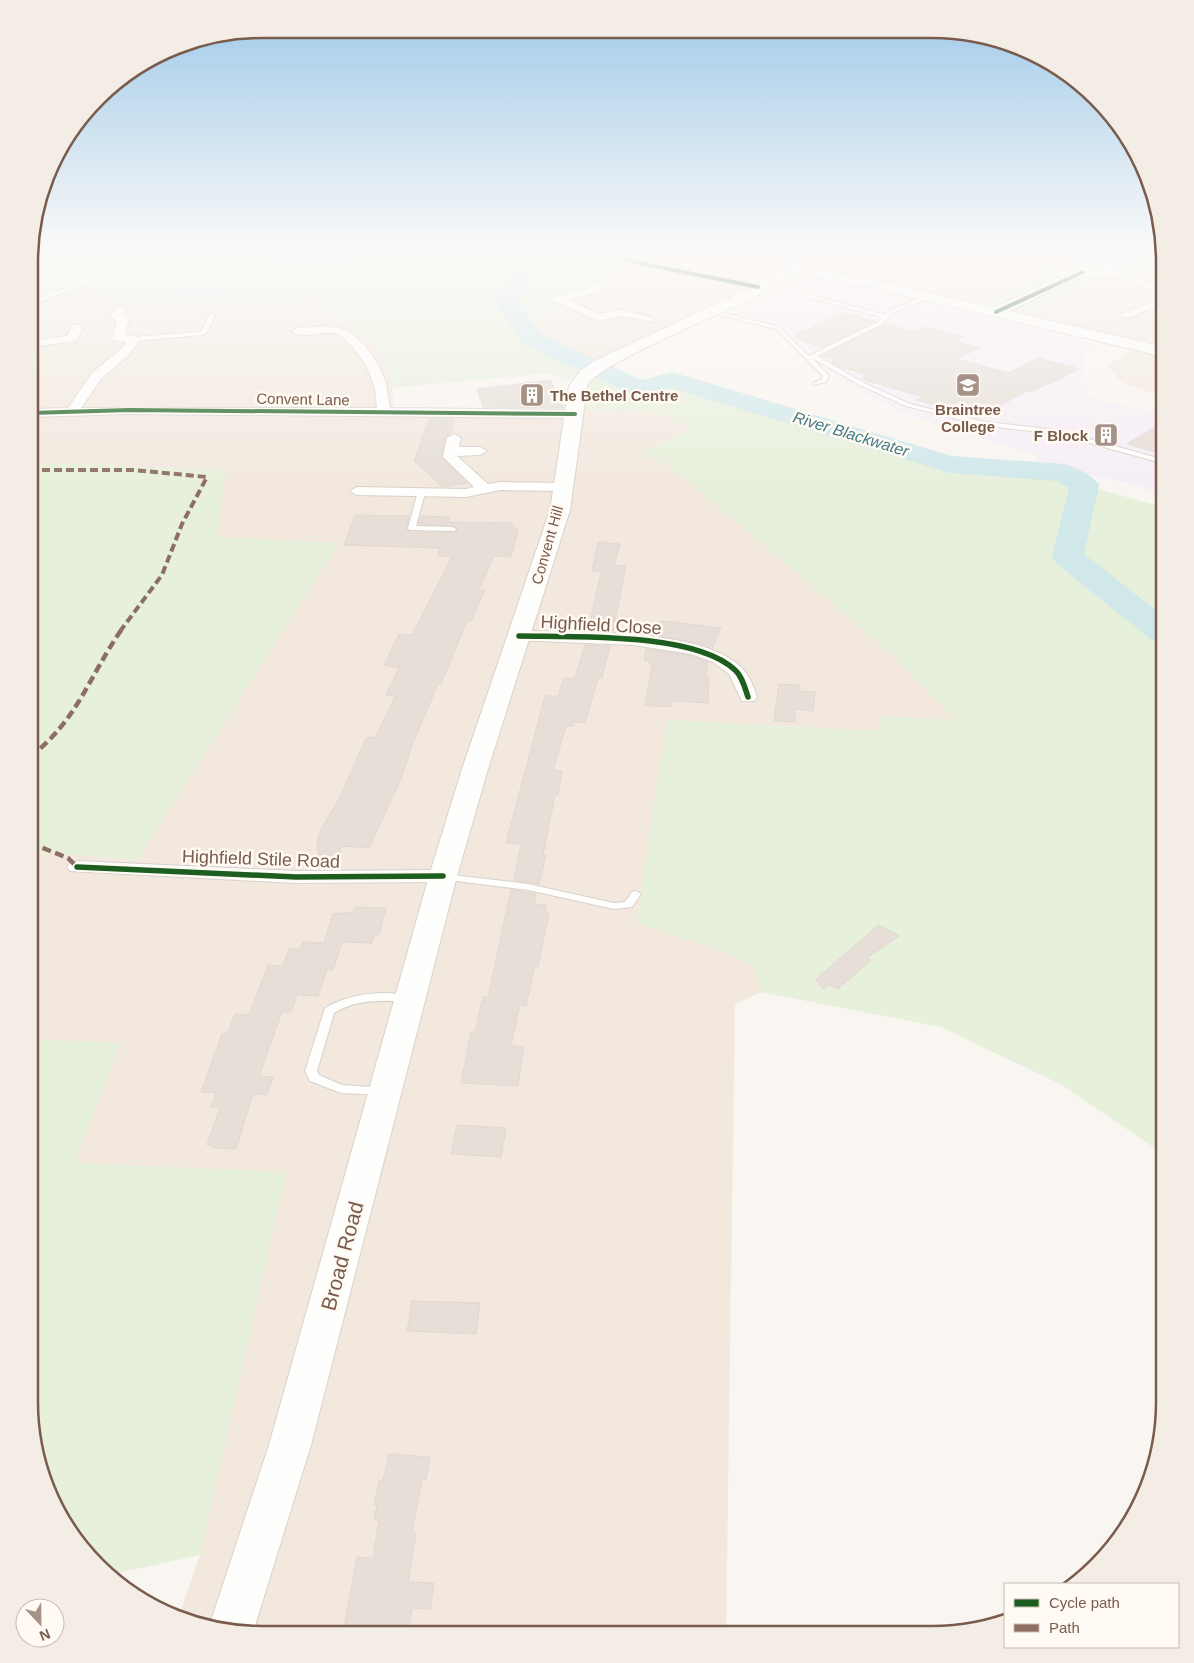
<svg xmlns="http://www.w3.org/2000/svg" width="1194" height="1663" font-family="Arial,sans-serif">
	<rect width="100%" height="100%" fill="#f9f5f0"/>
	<g fill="#f2e8de">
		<path d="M620,254H1164L1165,398L1121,382L1108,365L1137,347L791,269L595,365L533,340L558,299Z"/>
		<path d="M87,290L119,301L318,299L351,328L375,343L391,371L394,417L564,419L584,410L656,412L692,430L638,452L673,468L791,567L885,648L957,720L880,716L881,731L667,720L723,951L753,965L761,992L735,1004L726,1633L936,1634L231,1632L180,1613L200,1555L286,1172L75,1163L120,1043L29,1039L30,851L137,860L338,543L217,537L225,470L30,462L31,303Z"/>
	</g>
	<path fill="#f6eef6" d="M810,278L832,279L1096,344L1085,353L1087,397L1165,414V494L1125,482L1036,465L1035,454L908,415L862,392L837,377L781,325L738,314V311L792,283Z"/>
	<g fill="#e7f0db">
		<path d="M31,254H620L634,262L604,285L558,299L533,340L639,388L672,380L950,464L1064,473L1084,485L1165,508V1155L1062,1085L941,1027L761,992L753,965L723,951L636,923L667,720L880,731L879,716L956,720L885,648L673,468L638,452L691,429L656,412L584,410L581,385L549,373L393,388L391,371L375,343L351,328L317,299L153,304L119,301L87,290L31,303Z"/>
		<path d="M1164,256L1165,265L1127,275L1121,270L1133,263Z"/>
		<path d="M1061,261L1063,276L998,306L978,305L1040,274L1026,270Z"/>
		<path d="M1090,278L1112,279L1057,300L1028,316L1017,312L1020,305L1070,282Z"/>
		<path d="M30,462L226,470L217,537L339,543L137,860L30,851Z"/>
		<path d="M29,1039L120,1043L75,1163L286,1172L200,1555L109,1575L86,1555L53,1504L29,1402Z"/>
	</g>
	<g fill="#d0e8ea">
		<path d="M230,254L296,257L307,254H404C354,270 280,267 230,254Z"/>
		<path d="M218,287L227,294L165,297L161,290Z"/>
	</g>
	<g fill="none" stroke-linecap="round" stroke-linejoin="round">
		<path fill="#d0e8ea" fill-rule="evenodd" d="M522,254H543L518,302L542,335L642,380L672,372L952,456L1064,464C1077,468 1091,474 1099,485L1084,554L1165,617V644L1153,641L1057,564L1052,557L1069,488L1057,481L950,473L671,388L639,396L630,393L524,345L495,302Z"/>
	</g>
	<g fill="#e6ded7" stroke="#e2d8d2">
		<path d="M843,313L875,321L823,347L801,341L805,340L793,336Z"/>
		<path d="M885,324L915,332L925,327L964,337L955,342L979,348L957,359L1009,373L1038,358L1079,369L1052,383H1049L1031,392L1027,391L977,418L917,400L923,397L861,379L868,375L839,367L831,362L836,359L822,356Z"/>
		<path d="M550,380L564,408L483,407L477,389Z"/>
		<path d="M429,419H454L450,434L445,438L441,457L467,483L443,487L414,461Z"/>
		<path d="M1165,421V455L1127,444Z"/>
		<path d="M355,515L409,516L406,528L409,532L455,533L458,530L452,525L418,524L421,516L449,517L448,522L511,523L518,530L511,557L494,556L479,590H485L471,621H467L441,684H438L413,743L401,779L369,848L340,846L341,861L319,863L317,840L324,824L338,801L366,738L376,737L395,696L386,695L399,668L384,665L399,634L412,635L452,557L438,556L440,548L344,545Z"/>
		<path d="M598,542L620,544L614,565L626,566L613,631L588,630L601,572L592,571Z"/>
		<path d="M664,621L721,628L712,649L698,643L649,635L652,623Z"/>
		<path d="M585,645L610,646L602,678H598L585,723L574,722L573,726H566L553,770L562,771L558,795H555L543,855H546L539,884L514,880L521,844L506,843L545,696H558L564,678H575Z"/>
		<path d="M646,649L691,656L708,662L706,678H709L708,703L672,701L671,707L645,705L652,664L649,663V661L644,660Z"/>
		<path d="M779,684L800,685V691L815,692L813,711L795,709V722L774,721Z"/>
		<path d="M511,890L536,894L534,904L546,905L545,912L549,913L538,967L535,966L526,1006L520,1005L511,1046L524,1047L518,1086L461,1083L471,1032H475L483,997H488Z"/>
		<path d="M355,907L386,908L379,935H374L372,943L342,942L333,970H327L318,996L297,995L291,1012H282L259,1076L273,1077L267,1095L253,1094L236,1149L212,1148L213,1145H207L220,1107H211L216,1093L201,1092L222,1034H227L235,1014L249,1015L268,965L283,966L289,949H300L303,942L324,943L333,914L354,912Z"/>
		<path d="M879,925L899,936L867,958L871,960L838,989L829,985L823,989L816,979Z"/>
		<path d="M457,1125L506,1128L501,1157L451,1154Z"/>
		<path d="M412,1301L480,1303L476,1334L407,1331Z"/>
		<path d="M389,1454L430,1457L426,1480L422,1479L412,1532L416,1533L408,1582L434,1583L430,1609L412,1608L408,1633H343L357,1557L373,1558L379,1521L374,1520L377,1505H374L379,1481H383Z"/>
	</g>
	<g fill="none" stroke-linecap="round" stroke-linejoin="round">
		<defs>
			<g id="service">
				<path d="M707,254H713V261L693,273H689V271L708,259Z"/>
				<path d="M95,265L100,266L90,281L31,306V302L86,279Z"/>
				<path d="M804,293L885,315L889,311L924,296L929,297L893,313L882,324L817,356L864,383L910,404L980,421L1057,430L1165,460V464L1057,434L980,425L906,406L860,385L812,358L829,376L826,382L813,385V383L821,380L823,376L776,329L709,312L712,310L780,327L809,356L878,322L882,317L802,296L801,295Z"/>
				<path d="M212,314L215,316L206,333L201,335L134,341L131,339L134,337L198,332L202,331L209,316Z"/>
				<path d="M418,491L425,493L416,526L452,527L456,529L455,531L409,530L408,528Z"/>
				<path d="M444,874L528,884L614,903L625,902L632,892L636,891L641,894L632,907L614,909L528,890L440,879L439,877L440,875Z"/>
				<path d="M387,993L411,995L413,998L411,1001L407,1002C381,1000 357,999 334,1013L317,1071L319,1075L342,1085L386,1088L388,1091L386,1094L382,1095L341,1093L310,1081L305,1071L325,1008C344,997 364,993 387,993Z"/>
			</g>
			<g id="minor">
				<path d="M615,254H628L637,260L758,284L763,287L758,290L636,265L597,292L568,300L599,314L621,310L653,318V322L621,316L598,321L554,301V297L589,288L627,262Z"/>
				<path d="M1055,254H1070L1087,263L1086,265H1078Z"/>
				<path d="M1112,269L1165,288V295L1108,274V270Z"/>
				<path d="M1165,296V303L1130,317H1122L1120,315Z"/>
				<path d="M120,307L124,308L126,310L123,315L129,319L125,335L138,337L140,339L128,356L101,379L81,408H377C376,381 367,361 347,342C344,339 342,335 338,334C325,329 302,341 292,331L298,328L326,326L348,330L365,346L378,364L386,383L390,408L575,410L581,414L575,418L129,414L30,417V409L68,408L92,373L123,347L126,342L114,340L112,338L117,321L110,316L116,308Z"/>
				<path d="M77,324L83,327L76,341L31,347V341L67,336L73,325Z"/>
				<path d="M454,434L461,438L459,447H480L487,451L480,455L457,456L488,484L500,482L562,483L569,487L562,491L500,490L466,497L357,495L350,491L357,487L466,489L474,487L443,457L447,438Z"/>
				<path d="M519,631C573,632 702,628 741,667C749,675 754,687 757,697L754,701H742L729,674L713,662L691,654L633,645L513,640L511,636L513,632Z"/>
				<path d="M77,861L296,871L443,870L450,872L453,876L450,880L443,882L296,883L70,871L67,867L70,863Z"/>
			</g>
			<g id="tertiary">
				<path d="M790,254H803L798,269L791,273L784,269Z"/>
				<path d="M1136,254L1164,255L1117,266L1122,271C1112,283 1097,276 1085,276C1075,277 1015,309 1001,315H991L989,312L991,309L1074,271L1069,267C1080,254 1094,260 1108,260C1117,260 1127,256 1136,254ZM1095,266L1106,270H1095L1085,267Z"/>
			</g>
			<path id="secondary" d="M791,265L869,279L1165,347V357L869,287L793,274C777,283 761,294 744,302C715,317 598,364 587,386L570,510L488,769L457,876L311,1445L253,1632H231L210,1624L269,1445L429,876L462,769L550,510L569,386L581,370L598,359L736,295Z"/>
		</defs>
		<use href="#service" stroke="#d7d1cb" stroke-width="2"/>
		<use href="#minor" stroke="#d7d1cb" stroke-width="2"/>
		<use href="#tertiary" stroke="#d7d1cb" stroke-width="3"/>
		<use href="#secondary" stroke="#d9d2cb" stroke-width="2"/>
		<use href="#service" fill="#fefefd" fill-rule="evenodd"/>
		<use href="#minor" fill="#fefefd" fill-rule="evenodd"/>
		<use href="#tertiary" fill="#fefefd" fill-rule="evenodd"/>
		<use href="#secondary" fill="#fefefd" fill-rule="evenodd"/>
		<path stroke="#8d6e63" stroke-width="4" stroke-dasharray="8 4" stroke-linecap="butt" d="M30,470H133L207,477L182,524L162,575L121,630"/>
		<g stroke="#8d6e63" stroke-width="4.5" stroke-dasharray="9 4.5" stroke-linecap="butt">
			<path d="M30,757C78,720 89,676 122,629"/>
			<path d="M30,843L68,858L77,867"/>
		</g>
		<defs>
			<g id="cycleway-far1">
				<path d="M620,254L634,262L758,287"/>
				<path d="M996,312L1083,272"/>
				<path d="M30,413L129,410L575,414"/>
			</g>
			<g id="cycleway">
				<path d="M519,636C573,637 695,632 735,670C742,676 745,688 748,697"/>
				<path d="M77,867L296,877L443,876"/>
			</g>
		</defs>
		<use href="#cycleway-far1" stroke="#fffaf3" stroke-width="5.5"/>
		<use href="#cycleway" stroke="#fffaf3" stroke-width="9"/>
		<use href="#cycleway-far1" stroke="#1b5e20" stroke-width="4"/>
		<use href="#cycleway" stroke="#1b5e20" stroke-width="5.5"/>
	</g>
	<linearGradient id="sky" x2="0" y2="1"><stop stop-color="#9ec9e9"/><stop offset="0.52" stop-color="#fcfaf8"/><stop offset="1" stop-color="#fcfaf8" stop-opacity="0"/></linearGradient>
	<rect width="1194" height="487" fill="url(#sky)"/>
	<defs>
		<symbol id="university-square" viewBox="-11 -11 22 22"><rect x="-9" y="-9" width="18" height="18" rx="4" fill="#a69286" stroke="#fffaf3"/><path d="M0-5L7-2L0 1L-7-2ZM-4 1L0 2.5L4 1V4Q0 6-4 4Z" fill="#fff"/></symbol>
		<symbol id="building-square" viewBox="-11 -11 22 22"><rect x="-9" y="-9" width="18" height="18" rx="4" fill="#a69286" stroke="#fffaf3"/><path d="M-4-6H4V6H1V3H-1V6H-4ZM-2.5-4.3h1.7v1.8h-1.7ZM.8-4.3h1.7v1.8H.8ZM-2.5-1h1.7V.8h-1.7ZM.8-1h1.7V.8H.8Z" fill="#fff"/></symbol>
	</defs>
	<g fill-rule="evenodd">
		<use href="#university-square" x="954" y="371" width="28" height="28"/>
		<use href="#building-square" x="518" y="381" width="28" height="28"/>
		<use href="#building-square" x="1092" y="421" width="28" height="28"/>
	</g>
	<g text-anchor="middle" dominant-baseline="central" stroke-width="5" stroke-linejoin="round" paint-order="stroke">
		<g font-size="15" font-weight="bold" fill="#7a5c4d" stroke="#fffaf3" text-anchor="start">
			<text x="550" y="395">The Bethel Centre</text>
			<text x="968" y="409" text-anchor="middle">Braintree<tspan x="968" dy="17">College</tspan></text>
			<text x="1088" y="435" text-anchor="end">F Block</text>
		</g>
		<g font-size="15" fill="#7a5c4d" stroke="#fffaf3">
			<text transform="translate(303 399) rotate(1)">Convent Lane</text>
			<text transform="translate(547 545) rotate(-74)">Convent Hill</text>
		</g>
		<g font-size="16" font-style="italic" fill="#437c86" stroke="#fffaf3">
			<text transform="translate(851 434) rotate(17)">River Blackwater</text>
		</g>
		<g font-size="18" fill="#7a5c4d" stroke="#fffaf3">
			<text transform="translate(601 625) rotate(3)">Highfield Close</text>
			<text transform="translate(261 859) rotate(2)">Highfield Stile Road</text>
		</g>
		<g font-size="21" fill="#7a5c4d" stroke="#fffaf3">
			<text transform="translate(342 1256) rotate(-75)">Broad Road</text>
		</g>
	</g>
	<path d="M0 0H1194V1663H0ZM262 38H932A224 224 0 0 1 1156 262V1402A224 224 0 0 1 932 1626H262A224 224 0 0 1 38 1402V262A224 224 0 0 1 262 38Z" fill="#f4ede6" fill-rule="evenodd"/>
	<path fill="none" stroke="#7a5c4d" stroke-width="2.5" d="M262 38H932A224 224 0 0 1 1156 262V1402A224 224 0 0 1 932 1626H262A224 224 0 0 1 38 1402V262A224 224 0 0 1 262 38Z"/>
	<rect x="1004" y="1583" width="175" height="65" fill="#fffaf3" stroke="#cabbb1"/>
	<rect x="1014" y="1599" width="25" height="8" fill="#1b5e20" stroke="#cabbb1"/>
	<text x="1049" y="1608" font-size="15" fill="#7a5c4d">Cycle path</text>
	<rect x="1014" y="1624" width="25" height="8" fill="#8d6e63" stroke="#cabbb1"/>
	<text x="1049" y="1633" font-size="15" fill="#7a5c4d">Path</text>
	<g transform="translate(40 1623) rotate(158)"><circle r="24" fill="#fffaf3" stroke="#cabbb1"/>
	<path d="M0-4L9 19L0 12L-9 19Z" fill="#a69286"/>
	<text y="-8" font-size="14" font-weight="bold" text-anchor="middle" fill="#7a5c4d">N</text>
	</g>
</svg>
